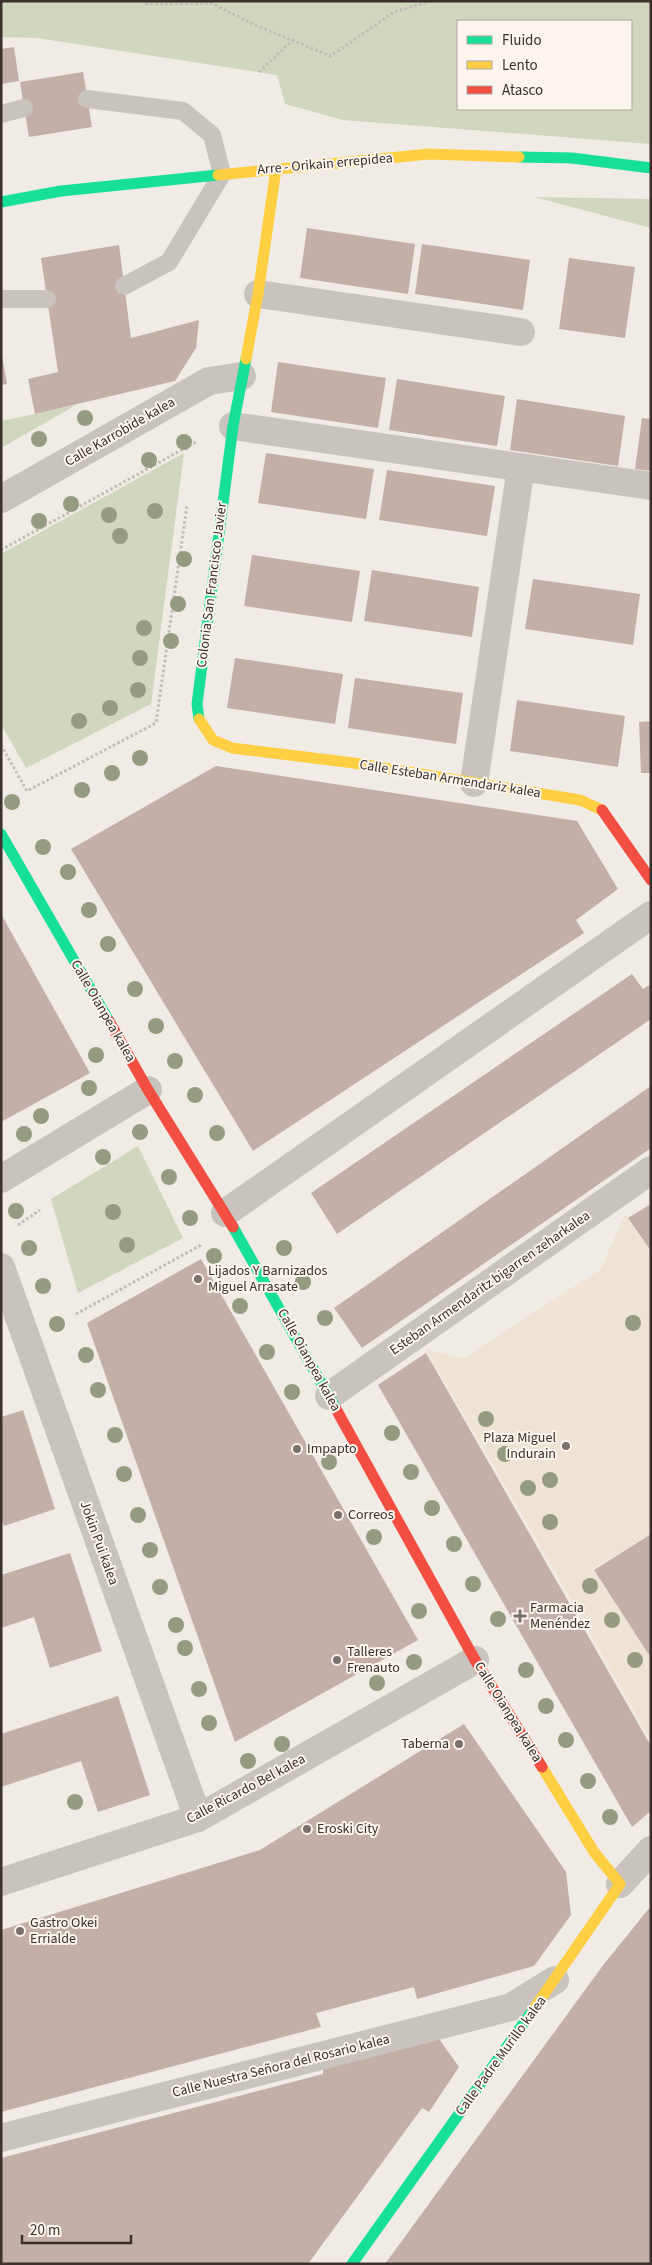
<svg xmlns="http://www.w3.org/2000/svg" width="652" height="2265" font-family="'Source Sans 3',sans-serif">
	<rect width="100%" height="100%" fill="#f0ebe5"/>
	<g fill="#d1d6bf" fill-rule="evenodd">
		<path d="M1,1H651V144L343,120L285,104L277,75L37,38L1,37ZM458,21H631V109H458Z"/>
		<path d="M534,197L651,199V228Z"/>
		<path d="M76,405L1,448V421Z"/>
		<path d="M184,453L151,704L26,768L1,724V554Z"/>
		<path d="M138,1146L183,1238L78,1293L51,1199Z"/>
	</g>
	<path fill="#eee3d5" d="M625,1214L651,1253V1533L592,1569L651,1659V1741L556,1573L426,1350L465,1358L601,1269Z"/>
	<g fill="#c3afa7">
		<path d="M14,47L19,81L1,84V49Z"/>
		<path d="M83,72L92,127L29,137L20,82Z"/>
		<path d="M307,228L415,244L408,294L300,278Z"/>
		<path d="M422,244L530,260L523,310L415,294Z"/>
		<path d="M119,245L131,338L199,320L196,348L175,381L35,414L28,379L58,372L41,258Z"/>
		<path d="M569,258L635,267L625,338L559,329Z"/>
		<path d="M1,350L7,384L1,385Z"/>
		<path d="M278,362L386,378L378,428L271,412Z"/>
		<path d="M397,379L505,396L497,446L389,430Z"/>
		<path d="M517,399L625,416L618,466L510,450Z"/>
		<path d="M642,418L651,419V471L635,469Z"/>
		<path d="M266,453L374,469L366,519L258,503Z"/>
		<path d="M387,470L495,486L487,536L379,520Z"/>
		<path d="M252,555L360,571L352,622L244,606Z"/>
		<path d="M372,570L479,587L472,637L364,621Z"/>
		<path d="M533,579L640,594L633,645L525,629Z"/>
		<path d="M235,658L343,674L335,724L227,708Z"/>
		<path d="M355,678L463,693L456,744L348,728Z"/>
		<path d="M517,700L625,716L618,767L510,751Z"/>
		<path d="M651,721V773H641L639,722Z"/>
		<path d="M216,766L577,821L618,889L576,920L584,933L253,1151L71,849Z"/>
		<path d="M1,914L90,1073L1,1122Z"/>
		<path d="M632,974L643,989L651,984V1019L337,1234L311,1193Z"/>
		<path d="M651,1086V1148L362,1348L334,1308Z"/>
		<path d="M651,1204V1251L628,1218Z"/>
		<path d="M201,1259L418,1640L235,1742L87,1323Z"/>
		<path d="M426,1353L651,1746V1811L632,1827L378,1385Z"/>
		<path d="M23,1410L55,1509L4,1526L1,1518V1417Z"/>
		<path d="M651,1534V1658L594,1570Z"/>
		<path d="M70,1553L102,1651L50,1668L34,1617L1,1628V1575Z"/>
		<path d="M118,1696L150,1795L98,1812L81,1761L1,1787V1734Z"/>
		<path d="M464,1724L566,1872L571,1915L534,1966L417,1999L414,1987L316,2013L321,2027L1,2112V1930L260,1850Z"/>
		<path d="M651,1906V2264H385L604,1964Z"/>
		<path d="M437,2036L459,2067L429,2112L422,2108L308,2264H1V2158L323,2074V2065Z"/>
	</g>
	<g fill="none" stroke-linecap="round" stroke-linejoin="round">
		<g stroke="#c2bbb6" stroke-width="3" stroke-dasharray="2.5 2.5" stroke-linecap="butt">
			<path d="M141,1L147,4L211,3L257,26L331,56L394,12L431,1"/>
			<path d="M259,72L293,40"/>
			<path d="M1,550L196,442V444"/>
			<path d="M1,745L27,791L156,723L187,505"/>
			<path d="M18,1225L40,1210"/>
			<path d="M76,1314L201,1245"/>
		</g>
		<g stroke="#c9c3be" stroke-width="18">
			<path d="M87,99L183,111L212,135L222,174L169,262L124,286"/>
			<path d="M1,114L24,108"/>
			<path d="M1,299H47"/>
		</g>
		<g stroke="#c9c3be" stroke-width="28">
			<path d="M258,294L521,332"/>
			<path d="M233,426L651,486"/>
			<path d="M1,499L209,381L242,376"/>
			<path d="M474,783L521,467"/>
			<path d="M1,1179L148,1090"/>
			<path d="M225,1213L651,915"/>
			<path d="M1,1267L198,1818"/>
			<path d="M329,1396L651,1170"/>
			<path d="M1,1882L198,1818L475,1660"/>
			<path d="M620,1884L651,1850"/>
			<path d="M1,2138L511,2007L555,1980"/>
		</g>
		<g stroke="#16e098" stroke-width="11">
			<path d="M519,157L572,158L651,168"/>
			<path d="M1,202L61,191L218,175"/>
			<path d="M199,719L197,704L233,426L246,359"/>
			<path d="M1,834L109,1021"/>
			<path d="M233,1227L336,1409"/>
			<path d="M352,2264L533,2010"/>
		</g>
		<g stroke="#ffcf43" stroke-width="11">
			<path d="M218,175L429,154L519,157"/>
			<path d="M246,359L258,294L276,169"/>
			<path d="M199,719L213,740L232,748L354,763L580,800L602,810"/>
			<path d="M533,2010L620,1884L594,1852L542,1767"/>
		</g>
		<g stroke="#f24e42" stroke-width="11">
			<path d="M602,810L651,880"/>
			<path d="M109,1021L148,1090L233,1227"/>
			<path d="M336,1409L475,1660L542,1767"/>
		</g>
	</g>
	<g fill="#959b80">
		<circle cx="85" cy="418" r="8"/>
		<circle cx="39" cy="439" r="8"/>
		<circle cx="184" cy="442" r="8"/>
		<circle cx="149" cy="460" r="8"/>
		<circle cx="71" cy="504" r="8"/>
		<circle cx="155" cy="511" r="8"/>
		<circle cx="109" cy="515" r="8"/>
		<circle cx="39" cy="521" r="8"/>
		<circle cx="120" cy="536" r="8"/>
		<circle cx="184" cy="559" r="8"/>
		<circle cx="178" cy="604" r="8"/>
		<circle cx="144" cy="628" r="8"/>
		<circle cx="171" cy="641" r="8"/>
		<circle cx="140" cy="658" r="8"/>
		<circle cx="138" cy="690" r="8"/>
		<circle cx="110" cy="708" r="8"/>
		<circle cx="79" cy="721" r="8"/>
		<circle cx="140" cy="758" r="8"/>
		<circle cx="112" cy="773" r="8"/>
		<circle cx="82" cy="790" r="8"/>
		<circle cx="12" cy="802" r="8"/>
		<circle cx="43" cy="847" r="8"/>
		<circle cx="68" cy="872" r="8"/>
		<circle cx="89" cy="910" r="8"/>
		<circle cx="108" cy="944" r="8"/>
		<circle cx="135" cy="989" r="8"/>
		<circle cx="156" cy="1026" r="8"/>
		<circle cx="96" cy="1055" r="8"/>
		<circle cx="175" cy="1061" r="8"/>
		<circle cx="89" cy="1088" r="8"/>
		<circle cx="195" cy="1095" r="8"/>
		<circle cx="41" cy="1116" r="8"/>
		<circle cx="140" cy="1132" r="8"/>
		<circle cx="217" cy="1133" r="8"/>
		<circle cx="24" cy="1134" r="8"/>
		<circle cx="103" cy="1157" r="8"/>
		<circle cx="169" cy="1177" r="8"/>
		<circle cx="16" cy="1211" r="8"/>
		<circle cx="113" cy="1212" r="8"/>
		<circle cx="190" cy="1218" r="8"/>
		<circle cx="127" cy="1245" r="8"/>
		<circle cx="29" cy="1248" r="8"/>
		<circle cx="284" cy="1248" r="8"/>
		<circle cx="214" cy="1256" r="8"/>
		<circle cx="303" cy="1282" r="8"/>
		<circle cx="43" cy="1286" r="8"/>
		<circle cx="240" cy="1306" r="8"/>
		<circle cx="325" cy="1318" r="8"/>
		<circle cx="633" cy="1323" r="8"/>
		<circle cx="57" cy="1324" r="8"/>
		<circle cx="267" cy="1352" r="8"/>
		<circle cx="86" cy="1355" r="8"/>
		<circle cx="98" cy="1390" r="8"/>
		<circle cx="292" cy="1392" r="8"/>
		<circle cx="486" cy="1419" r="8"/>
		<circle cx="392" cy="1433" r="8"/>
		<circle cx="115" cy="1435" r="8"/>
		<circle cx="505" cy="1454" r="8"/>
		<circle cx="329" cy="1462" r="8"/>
		<circle cx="411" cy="1472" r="8"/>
		<circle cx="124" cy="1474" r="8"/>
		<circle cx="550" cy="1480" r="8"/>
		<circle cx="528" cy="1488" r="8"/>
		<circle cx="432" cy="1508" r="8"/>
		<circle cx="138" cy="1515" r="8"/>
		<circle cx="550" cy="1522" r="8"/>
		<circle cx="374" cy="1537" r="8"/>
		<circle cx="454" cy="1544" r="8"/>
		<circle cx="150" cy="1550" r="8"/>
		<circle cx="473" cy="1584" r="8"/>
		<circle cx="590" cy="1586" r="8"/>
		<circle cx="160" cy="1587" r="8"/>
		<circle cx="419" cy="1611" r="8"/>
		<circle cx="498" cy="1619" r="8"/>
		<circle cx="612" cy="1620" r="8"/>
		<circle cx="176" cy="1625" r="8"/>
		<circle cx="185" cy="1648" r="8"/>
		<circle cx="635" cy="1660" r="8"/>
		<circle cx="414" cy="1662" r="8"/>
		<circle cx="526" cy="1670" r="8"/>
		<circle cx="377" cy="1683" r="8"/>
		<circle cx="199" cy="1689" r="8"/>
		<circle cx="546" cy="1706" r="8"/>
		<circle cx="209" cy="1723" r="8"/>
		<circle cx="566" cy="1740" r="8"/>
		<circle cx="282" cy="1744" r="8"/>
		<circle cx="248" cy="1761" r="8"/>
		<circle cx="588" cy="1781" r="8"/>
		<circle cx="75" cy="1802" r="8"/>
		<circle cx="610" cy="1817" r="8"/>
	</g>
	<g fill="#7a716c" stroke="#fbf5ee" stroke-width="2">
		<circle cx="198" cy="1279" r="5"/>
		<circle cx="566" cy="1446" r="5"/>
		<circle cx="297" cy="1449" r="5"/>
		<circle cx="338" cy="1515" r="5"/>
		<path d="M517.5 1608.5h5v5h5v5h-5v5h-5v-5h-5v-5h5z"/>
		<circle cx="337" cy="1660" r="5"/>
		<circle cx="459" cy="1744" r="5"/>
		<circle cx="307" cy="1829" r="5"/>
		<circle cx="20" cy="1931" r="5"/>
	</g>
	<g text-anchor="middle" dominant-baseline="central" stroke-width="4" stroke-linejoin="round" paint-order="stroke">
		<g font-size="14" fill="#3b302b" stroke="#fbf5ee">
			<text transform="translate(325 164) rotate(-5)">Arre - Orikain errepidea</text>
			<text transform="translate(120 432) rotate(-30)">Calle Karrobide kalea</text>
			<text transform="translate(212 585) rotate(-83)">Colonia San Francisco Javier</text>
			<text transform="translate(450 779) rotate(9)">Calle Esteban Armendariz kalea</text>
			<text transform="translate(103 1011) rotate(60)">Calle Oianpea kalea</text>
			<text transform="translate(490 1283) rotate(-35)">Esteban Armendaritz bigarren zeharkalea</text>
			<text transform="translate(309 1360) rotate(61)">Calle Oianpea kalea</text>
			<text transform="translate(99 1543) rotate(70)">Jokin Pui kalea</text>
			<text transform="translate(508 1712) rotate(58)">Calle Oianpea kalea</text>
			<text transform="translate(246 1789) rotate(-28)">Calle Ricardo Bel kalea</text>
			<text transform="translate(501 2056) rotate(-54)">Calle Padre Murillo kalea</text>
			<text transform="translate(281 2066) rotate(-14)">Calle Nuestra Señora del Rosario kalea</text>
		</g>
		<g font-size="14" fill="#3b302b" stroke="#fbf5ee" text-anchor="start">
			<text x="208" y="1271">Lijados Y Barnizados<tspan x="208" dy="16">Miguel Arrasate</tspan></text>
			<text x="556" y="1438" text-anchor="end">Plaza Miguel<tspan x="556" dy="16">Indurain</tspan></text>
			<text x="307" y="1449">Impapto</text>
			<text x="348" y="1515">Correos</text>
			<text x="530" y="1608">Farmacia<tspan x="530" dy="16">Menéndez</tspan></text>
			<text x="347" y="1652">Talleres<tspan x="347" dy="16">Frenauto</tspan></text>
			<text x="449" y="1744" text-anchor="end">Taberna</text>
			<text x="317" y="1829">Eroski City</text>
			<text x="30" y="1923">Gastro Okei<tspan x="30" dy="16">Errialde</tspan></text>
		</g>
	</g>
	<rect width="652" height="2265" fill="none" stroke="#3b302b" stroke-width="5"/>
	<rect x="457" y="20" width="175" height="90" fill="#fbf5ee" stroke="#aea6a0"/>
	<rect x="467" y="36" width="25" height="8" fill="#16e098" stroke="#aea6a0"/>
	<text x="502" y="45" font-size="15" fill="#3b302b">Fluido</text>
	<rect x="467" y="61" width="25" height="8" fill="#ffcf43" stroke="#aea6a0"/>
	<text x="502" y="70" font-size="15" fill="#3b302b">Lento</text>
	<rect x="467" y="86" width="25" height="8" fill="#f24e42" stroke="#aea6a0"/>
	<text x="502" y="95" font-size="15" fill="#3b302b">Atasco</text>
	<path d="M22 2235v8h109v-8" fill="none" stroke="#3b302b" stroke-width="2.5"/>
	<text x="30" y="2235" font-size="15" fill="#3b302b" stroke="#fbf5ee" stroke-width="4" paint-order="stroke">20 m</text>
</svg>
